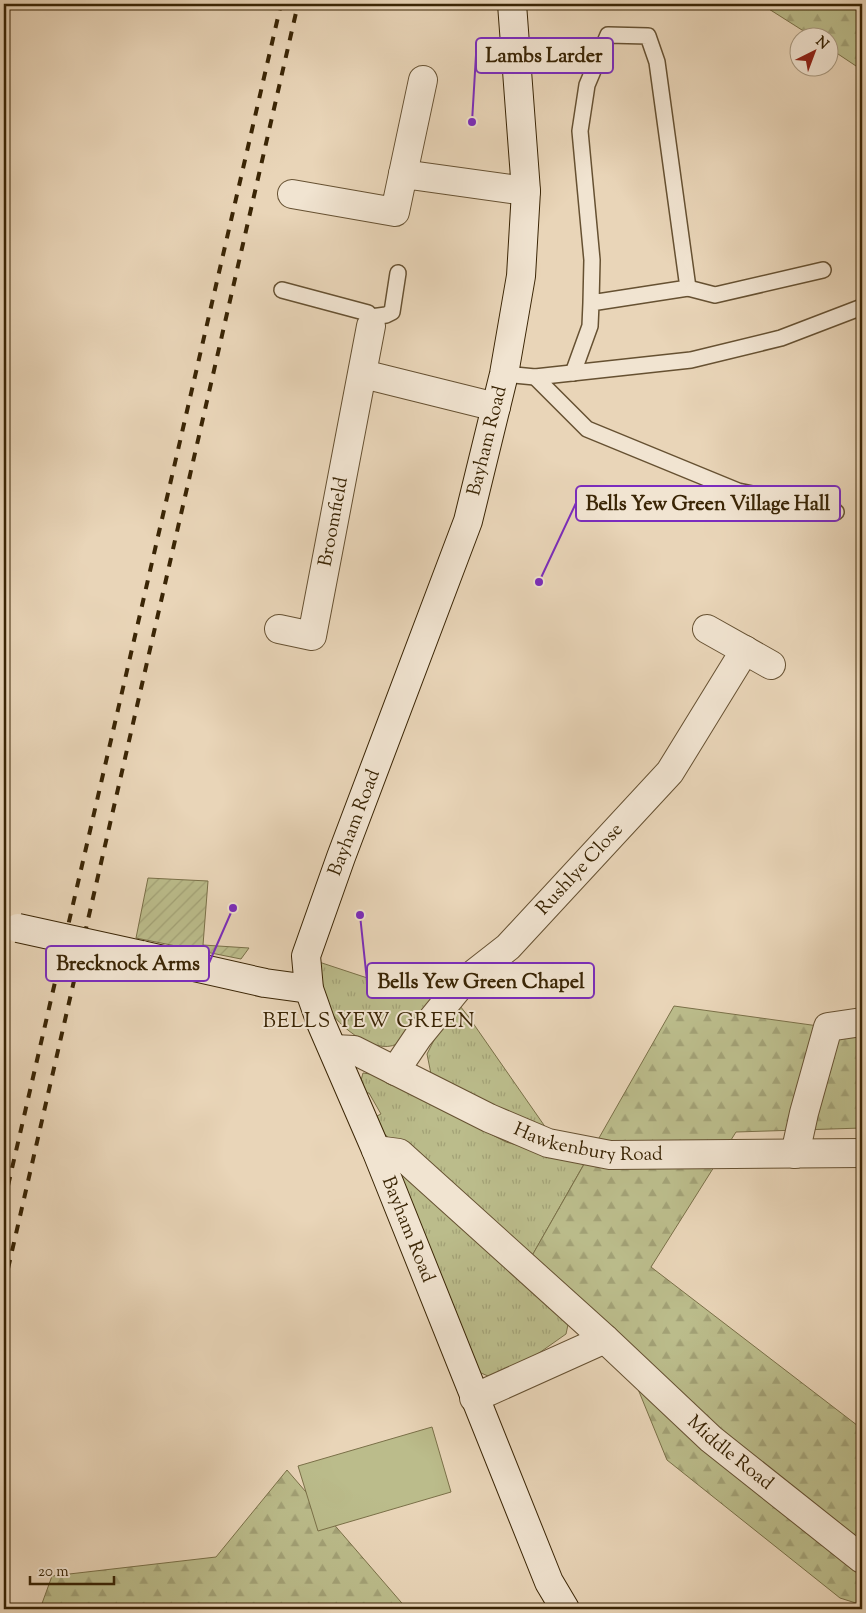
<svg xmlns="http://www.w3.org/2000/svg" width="866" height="1613" font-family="'Sorts Mill Goudy',serif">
	<defs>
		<pattern id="grass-tufts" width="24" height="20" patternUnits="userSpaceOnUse" patternTransform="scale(1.25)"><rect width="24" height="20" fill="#bbbc8b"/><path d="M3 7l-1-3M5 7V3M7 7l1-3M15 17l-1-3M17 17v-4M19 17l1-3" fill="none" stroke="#a2a176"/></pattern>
		<pattern id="forest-firs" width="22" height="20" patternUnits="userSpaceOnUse" patternTransform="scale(1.25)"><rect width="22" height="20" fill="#bbbc8b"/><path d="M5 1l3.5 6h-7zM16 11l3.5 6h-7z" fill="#a2a176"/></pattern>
		<pattern id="garden-furrows" width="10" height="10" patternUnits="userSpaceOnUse" patternTransform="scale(1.25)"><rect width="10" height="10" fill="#bbbc8b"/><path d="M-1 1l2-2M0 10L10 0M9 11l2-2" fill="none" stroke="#a2a176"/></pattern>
	</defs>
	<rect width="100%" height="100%" fill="#e9d5b8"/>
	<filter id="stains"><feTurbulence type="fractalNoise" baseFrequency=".004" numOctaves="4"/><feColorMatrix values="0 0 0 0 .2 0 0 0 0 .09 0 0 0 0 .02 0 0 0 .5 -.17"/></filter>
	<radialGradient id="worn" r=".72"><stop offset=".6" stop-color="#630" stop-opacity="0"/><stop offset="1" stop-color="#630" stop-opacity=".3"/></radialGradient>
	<g fill="url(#grass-tufts)" stroke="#7a7048">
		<path d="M319,962L434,1000C424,1015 414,1035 397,1044C373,1056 331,1022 325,1000C321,989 321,975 319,962Z"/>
		<path d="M460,1006L468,1016L546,1128L495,1113L431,1074L427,1054L440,1028Z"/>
		<path d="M363,1073L377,1075L506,1142L584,1164L529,1261L381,1131L375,1117L381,1114L369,1093H365L360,1084Z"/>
		<path d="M395,1161L569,1320L566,1334L539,1353L495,1379L474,1370Z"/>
	</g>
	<g fill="url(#forest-firs)" stroke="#7a7048">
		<path d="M761,4H862V70L829,48L828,38L813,37Z"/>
		<path d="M674,1006L862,1032V1128L736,1132L651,1267L862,1429V1605L840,1598L667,1460L613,1328L529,1261Z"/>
		<path d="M287,1470L407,1609H40L52,1576L216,1557Z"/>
	</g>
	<path fill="url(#garden-furrows)" stroke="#7a7048" d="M148,878L208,881L203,945L249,948L241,959L136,938Z"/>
	<path fill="#bbbc8b" stroke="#7a7048" d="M432,1427L451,1492L318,1531L298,1466Z"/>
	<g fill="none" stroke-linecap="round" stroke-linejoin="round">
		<defs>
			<g id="lane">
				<path d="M688,288L715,295L823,270"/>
				<path d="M282,290L368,313L371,317V326"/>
				<path d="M371,317L386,315L392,312L398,273"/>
				<path d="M573,373L590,326L591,303L592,260L580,131L587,85L608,35L648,36L657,62L688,288L591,303"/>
				<path d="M504,374L535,377L691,360L781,338L862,307"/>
				<path d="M535,377L587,429L738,491L836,512"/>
			</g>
			<g id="street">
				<path d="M403,174L423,80"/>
				<path d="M292,194L395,212L403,174L526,191"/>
				<path d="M363,374L496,407"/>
				<path id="s1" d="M279,629L312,636L371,326"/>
				<path d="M707,629L771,665"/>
				<path id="s2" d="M334,1049L354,1050L489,1118L548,1143L610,1155L862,1153"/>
				<path id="s3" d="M395,1071L418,1037L462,983L508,947L670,772L745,650"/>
				<path id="s4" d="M376,1150L399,1153L605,1339L711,1439L862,1559"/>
				<path d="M795,1154L804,1113L828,1027L862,1022"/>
				<path d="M474,1398L605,1339"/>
			</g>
			<g id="secondary">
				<path id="s5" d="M512,4L526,191L521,276L504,374L468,521L341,857L306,956L309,989L321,1023L376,1150L549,1582L565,1609"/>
				<path d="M141,955L265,983L309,989"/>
			</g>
		</defs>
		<use href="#lane" stroke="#665132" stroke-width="18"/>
		<use href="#street" stroke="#665132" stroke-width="30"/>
		<use href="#secondary" stroke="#3a2505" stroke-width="30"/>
		<use href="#lane" stroke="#f1e4d1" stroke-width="15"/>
		<use href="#street" stroke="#f1e4d1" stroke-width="28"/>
		<use href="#secondary" stroke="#f1e4d1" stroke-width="28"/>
		<g stroke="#3a2505" stroke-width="4" stroke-dasharray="9 9" stroke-linecap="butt">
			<path d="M4,1203L281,4"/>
			<path d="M4,1286L298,4"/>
		</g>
		<defs>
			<path id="secondary-bridge" d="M18,928L141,955"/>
		</defs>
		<use href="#secondary-bridge" stroke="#3a2505" stroke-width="30" stroke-linecap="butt"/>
		<use href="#secondary-bridge" stroke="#f1e4d1" stroke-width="28"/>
	</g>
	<g text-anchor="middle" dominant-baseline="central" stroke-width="4" stroke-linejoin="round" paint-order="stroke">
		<g font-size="19" fill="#3a2505" stroke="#f1e4d1">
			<text transform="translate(488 441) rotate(-76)">Bayham Road</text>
			<text stroke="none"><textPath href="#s1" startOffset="150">Broomfield</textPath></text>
			<text transform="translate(355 823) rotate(-69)">Bayham Road</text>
			<text stroke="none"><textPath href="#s3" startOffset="275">Rushlye Close</textPath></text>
			<text stroke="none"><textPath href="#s2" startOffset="275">Hawkenbury Road</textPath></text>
			<text stroke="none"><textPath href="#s5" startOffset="1281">Bayham Road</textPath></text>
			<text stroke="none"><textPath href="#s4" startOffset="470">Middle Road</textPath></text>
		</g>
		<g font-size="21" letter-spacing="1" fill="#3a2505" stroke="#f1e4d1">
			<text x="369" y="1022">BELLS YEW GREEN</text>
		</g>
	</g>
	<path fill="none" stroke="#7b2cbf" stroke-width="2" d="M472 122L476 55M539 582L576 503M233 908L209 963M360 915L367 981"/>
	<g fill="#7b2cbf" stroke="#f1e4d1" stroke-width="2">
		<circle cx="472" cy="122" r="5"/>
		<circle cx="539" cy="582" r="5"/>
		<circle cx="233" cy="908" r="5"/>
		<circle cx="360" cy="915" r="5"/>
	</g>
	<g fill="#f1e4d1" stroke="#7b2cbf" stroke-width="2">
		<rect x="476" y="38" width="137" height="35" rx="5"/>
		<rect x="576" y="486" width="264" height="35" rx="5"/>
		<rect x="46" y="946" width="163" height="35" rx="5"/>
		<rect x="367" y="963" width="227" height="35" rx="5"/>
	</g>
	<g font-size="20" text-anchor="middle" font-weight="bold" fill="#3a2505">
		<text x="544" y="62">Lambs Larder</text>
		<text x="708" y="510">Bells Yew Green Village Hall</text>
		<text x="128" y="970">Brecknock Arms</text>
		<text x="481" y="988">Bells Yew Green Chapel</text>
	</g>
	<rect width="866" height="1613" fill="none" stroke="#e9d5b8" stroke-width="20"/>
	<rect x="5" y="5" width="856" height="1603" fill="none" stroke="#3a2505" stroke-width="2.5"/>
	<rect x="10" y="10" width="846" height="1593" fill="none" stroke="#3a2505"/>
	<g transform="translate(814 52) rotate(42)"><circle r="24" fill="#f1e4d1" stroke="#a8987f"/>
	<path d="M0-4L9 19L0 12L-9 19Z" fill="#8f2418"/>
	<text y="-8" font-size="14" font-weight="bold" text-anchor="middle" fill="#3a2505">N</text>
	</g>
	<path d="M30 1576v8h84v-8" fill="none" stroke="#3a2505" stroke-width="2.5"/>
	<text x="38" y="1576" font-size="15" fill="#3a2505" stroke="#f1e4d1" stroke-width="4" paint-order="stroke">20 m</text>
	<rect width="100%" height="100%" filter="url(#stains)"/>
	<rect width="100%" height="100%" fill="url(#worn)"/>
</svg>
